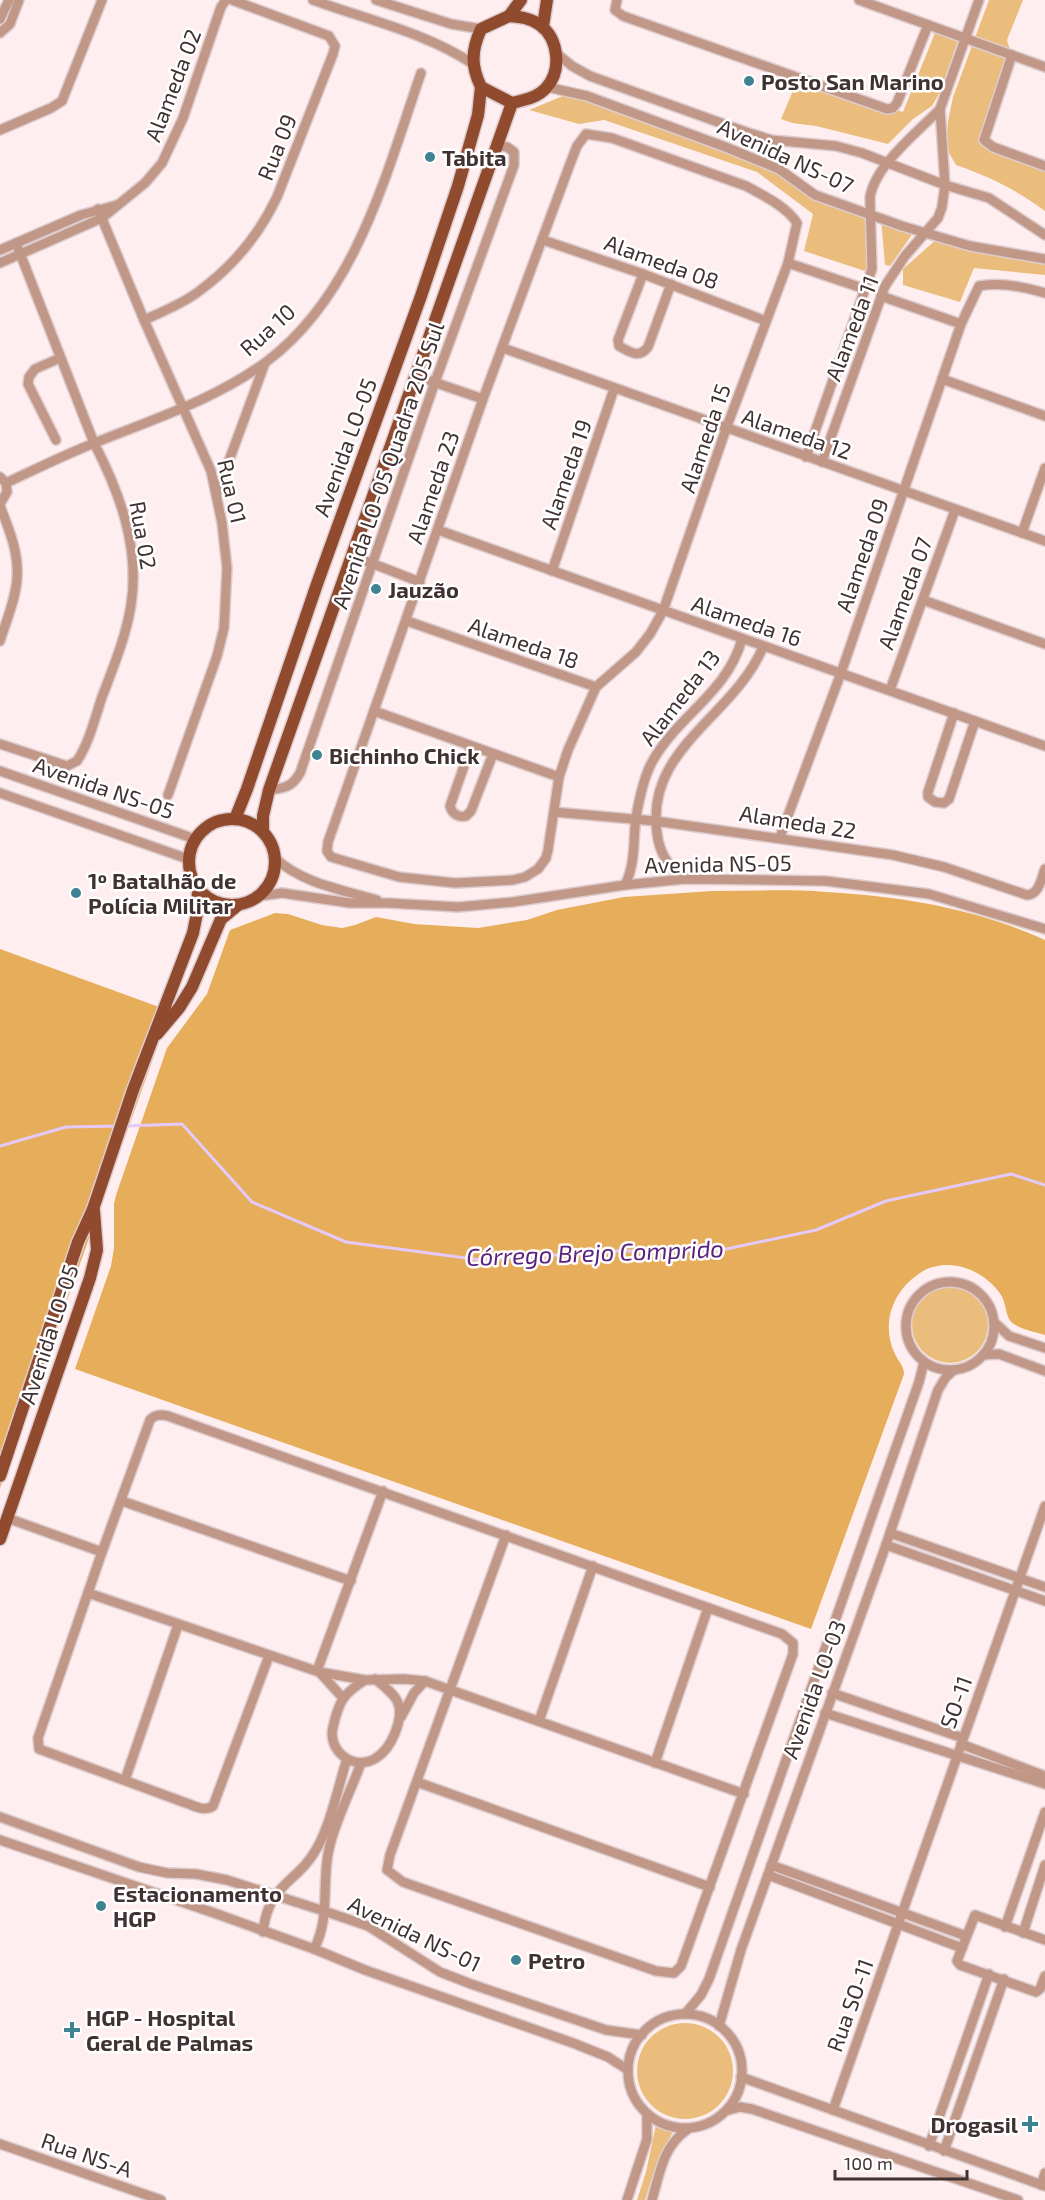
<svg xmlns="http://www.w3.org/2000/svg" width="1045" height="2200" font-family="'Exo 2',sans-serif">
	<rect width="100%" height="100%" fill="#ffeef0"/>
	<g fill="#ebbd7d">
		<path d="M989,0H1023L1007,40L1010,50L981,138L1045,162V211C1015,189 990,177 956,165L946,148L948,121L953,97Z"/>
		<path d="M939,23L961,32L940,92L932,106L913,119L888,144L816,126L792,123L781,119L798,79L903,112Z"/>
		<path d="M570,93L748,153L812,191L866,217L872,263L868,272L804,251L813,214L757,172L604,120L579,124L529,110Z"/>
		<path d="M881,218L916,229L890,266L885,265Z"/>
		<path d="M939,237L995,256L1023,254L1045,256V275L974,268L960,302L903,285V269Z"/>
		<circle cx="950" cy="1325" r="38"/>
		<circle cx="685" cy="2071" r="48"/>
		<path d="M656,2125L673,2131L653,2175L645,2200H637L646,2172Z"/>
	</g>
	<g fill="#e6ad5a">
		<path d="M712,891C750,891 788,889 826,892C900,896 978,909 1045,940V1335C1035,1332 1023,1330 1014,1324C1005,1319 1007,1304 1001,1295C985,1270 947,1255 920,1273C903,1284 891,1302 889,1322C888,1333 890,1344 895,1354C898,1361 904,1366 904,1374L811,1629L75,1369L111,1266L114,1248V1204L116,1195L167,1048L207,994L230,930L275,913L288,914L322,925L342,928L355,925L376,917L414,924L478,928L527,920L557,910L624,897Z"/>
		<path d="M0,949L170,1011L0,1488Z"/>
	</g>
	<g fill="none" stroke-linecap="round" stroke-linejoin="round">
		<g stroke="#e4c9fa" stroke-width="3">
			<path d="M125,1126L182,1124L252,1202L346,1242L481,1260L615,1251H717L816,1230L886,1201L1011,1174L1045,1185"/>
			<path d="M0,1146L66,1127L119,1126"/>
		</g>
		<defs>
			<g id="minor">
				<path d="M313,0C365,19 427,33 473,64"/>
				<path d="M376,0L451,24L481,29"/>
				<path d="M617,0L615,10L623,16L887,109L893,108L897,103L928,25"/>
				<path d="M859,0L1045,67"/>
				<path d="M0,19L9,0"/>
				<path d="M0,33L10,24L19,0"/>
				<path d="M556,53L572,66L590,76L746,132L772,140L836,146L862,153L945,185L989,198L1045,235"/>
				<path d="M1012,55L984,140L993,147L1045,166"/>
				<path d="M547,87L587,96L728,148L779,169L815,195L902,226L970,246L1045,259"/>
				<path d="M0,130L51,108L62,101L102,0"/>
				<path d="M586,134L612,138L746,186C764,196 786,206 797,223L788,263L726,429L663,611L650,634L636,652L596,687L568,750L559,777L548,850L546,858L538,869L525,877L513,880L455,883L399,877L331,857L327,851L328,842L483,399L570,164L577,146Z"/>
				<path d="M98,209L144,320L211,471L222,523L227,568L224,628L217,656L168,795"/>
				<path d="M543,240L643,274L766,321"/>
				<path d="M0,250L81,215L117,205"/>
				<path d="M0,263L102,218L145,183L162,163L183,118L221,7L226,0"/>
				<path d="M788,263L865,289"/>
				<path d="M643,274L618,340L619,346C630,352 639,359 648,347L671,284"/>
				<path d="M881,296L961,324"/>
				<path d="M144,320C162,312 182,304 198,292C231,268 259,235 277,197L333,54L335,46L329,36L232,0"/>
				<path d="M503,348L1045,541"/>
				<path d="M416,376L483,399"/>
				<path d="M942,379L1045,416"/>
				<path d="M56,440L28,384L29,377L35,369L60,358"/>
				<path d="M806,457L872,269L870,198C874,166 918,132 940,109"/>
				<path d="M822,462L885,286L905,256L938,218L942,207L945,185L940,109L979,0"/>
				<path d="M0,477L6,483L7,492L0,504"/>
				<path d="M6,483C36,469 66,454 97,442C154,419 216,399 266,362C356,295 386,174 421,73"/>
				<path d="M217,493L265,363"/>
				<path d="M0,506C9,529 19,553 17,578C16,599 6,621 0,641"/>
				<path d="M438,530L1045,746"/>
				<path d="M1022,533L1045,468"/>
				<path d="M353,556L420,582"/>
				<path d="M552,571L614,389"/>
				<path d="M923,600L1045,644"/>
				<path d="M407,621L596,687"/>
				<path d="M890,690L955,510"/>
				<path d="M374,711L559,777"/>
				<path d="M954,713L928,792V797L935,802L944,803L949,799L975,721"/>
				<path d="M0,744L67,766L77,761C89,743 95,718 102,697C113,668 126,637 131,605C140,548 120,493 94,443L16,243"/>
				<path d="M471,746L450,806C452,814 459,818 466,816L471,811L493,754"/>
				<path d="M0,771L195,839"/>
				<path d="M269,790C285,788 292,787 300,773L435,382L514,165V152L507,147L496,145"/>
				<path d="M0,793L188,859"/>
				<path d="M554,812L655,821L893,855L944,867L1027,895C1039,895 1041,879 1045,869"/>
				<path d="M780,837L841,673L961,324L979,286C1000,282 1025,287 1045,293"/>
				<path d="M275,858C301,883 343,890 377,900"/>
				<path d="M685,879C669,868 659,852 657,833C645,748 734,717 763,647"/>
				<path d="M625,885C636,863 633,840 636,817C639,800 643,780 651,764C676,716 727,694 742,639"/>
				<path d="M260,896L282,893L350,903H388L458,907L513,902L625,885L685,879L826,881L929,894L1045,929"/>
				<circle cx="950" cy="1326" r="44"/>
				<path d="M994,1322L1009,1336L1045,1348"/>
				<path d="M983,1355L999,1354L1045,1371"/>
				<path d="M122,1501L351,1581"/>
				<path d="M7,1518L102,1552"/>
				<path d="M890,1533L1045,1587"/>
				<path d="M886,1545L1045,1601"/>
				<path d="M88,1593L319,1672L365,1680L404,1679L425,1681L744,1794"/>
				<path d="M269,1656L213,1806C204,1812 195,1806 186,1803L39,1749L38,1738L102,1552L150,1420C155,1414 161,1414 168,1416L782,1634L793,1643V1654L681,1966L674,1973L656,1971L403,1882L387,1870L390,1855L506,1535"/>
				<path d="M317,1671L383,1491"/>
				<path d="M321,1674L343,1698"/>
				<path d="M365,1680C343,1694 339,1701 333,1727C327,1751 354,1772 376,1758C386,1752 391,1743 395,1733C406,1705 398,1697 375,1679"/>
				<path d="M832,1693L963,1738"/>
				<path d="M825,1713L1045,1784"/>
				<path d="M401,1717L414,1693L425,1681"/>
				<path d="M539,1721L593,1566"/>
				<path d="M961,1744L1045,1776"/>
				<path d="M655,1763L708,1608"/>
				<path d="M125,1780L178,1625"/>
				<path d="M417,1782L710,1887"/>
				<path d="M0,1817L139,1867L167,1873L196,1874L227,1880L324,1911L368,1926L440,1972L471,1984L606,2030L642,2035"/>
				<path d="M0,1840L217,1914L314,1949L365,1970L573,2043L608,2057L628,2070"/>
				<path d="M771,1865L966,1936"/>
				<path d="M768,1875L962,1948"/>
				<path d="M1005,1927L1045,1812"/>
				<path d="M263,1932C268,1883 298,1883 317,1848C331,1823 338,1787 347,1759"/>
				<path d="M1023,1933L1045,1865"/>
				<path d="M1045,1940L975,1915L957,1961L960,1965L1036,1992L1040,1989L1045,1976"/>
				<path d="M314,1949C331,1917 321,1884 329,1849C334,1824 352,1788 361,1763"/>
				<path d="M685,2014L701,1995L709,1979L919,1382L924,1362"/>
				<circle cx="685" cy="2071" r="57"/>
				<path d="M719,2026L741,1950L886,1545L938,1390L946,1377L954,1370"/>
				<path d="M741,2077L1045,2186"/>
				<path d="M729,2110L740,2107L752,2109L1018,2200"/>
				<path d="M833,2110L1045,1506"/>
				<path d="M0,2144L161,2200"/>
				<path d="M929,2146L989,1974"/>
				<path d="M944,2151L1004,1979"/>
				<path d="M1041,2185L1045,2173"/>
				<path d="M627,2200L647,2139V2114"/>
				<path d="M652,2200C660,2172 663,2146 688,2129"/>
			</g>
			<g id="major">
				<path d="M509,16C520,17 531,18 540,25C559,39 562,71 546,88C537,98 524,100 512,103L481,87C471,66 471,51 481,29Z"/>
				<path d="M509,16L521,0"/>
				<path d="M543,26L547,0"/>
				<circle cx="232" cy="862" r="43"/>
				<path d="M235,819L247,789L317,584L421,296L458,186L478,115L481,87"/>
				<path d="M263,832V816L269,790L512,103"/>
				<path d="M157,1034L179,1008L192,987L221,919L238,905"/>
				<path d="M0,1476L78,1242L93,1209L133,1090L193,933L197,913L198,890"/>
				<path d="M0,1539L90,1278L97,1250L94,1211"/>
			</g>
		</defs>
		<use href="#minor" stroke="#ddccce" stroke-width="12"/>
		<use href="#major" stroke="#ddccce" stroke-width="15"/>
		<use href="#minor" stroke="#c19888" stroke-width="9"/>
		<use href="#major" stroke="#904b2e" stroke-width="12"/>
	</g>
	<g fill="#3f8292" stroke="#fff" stroke-width="2">
		<circle cx="749" cy="81" r="6"/>
		<circle cx="430" cy="157" r="6"/>
		<circle cx="376" cy="589" r="6"/>
		<circle cx="317" cy="755" r="6"/>
		<circle cx="76" cy="893" r="6"/>
		<circle cx="101" cy="1906" r="6"/>
		<circle cx="516" cy="1960" r="6"/>
		<path d="M69 2021h6v6h6v6h-6v6h-6v-6h-6v-6h6z"/>
		<path d="M1027 2115h6v6h6v6h-6v6h-6v-6h-6v-6h6z"/>
	</g>
	<g text-anchor="middle" dominant-baseline="central" stroke-width="5" stroke-linejoin="round" paint-order="stroke">
		<g font-size="22" font-weight="bold" fill="#403132" stroke="#fff" text-anchor="start">
			<text x="761" y="81">Posto San Marino</text>
			<text x="442" y="157">Tabita</text>
			<text x="388" y="589">Jauzão</text>
			<text x="329" y="755">Bichinho Chick</text>
			<text x="88" y="880">1º Batalhão de<tspan x="88" dy="25">Polícia Militar</tspan></text>
			<text x="113" y="1893">Estacionamento<tspan x="113" dy="25">HGP</tspan></text>
			<text x="528" y="1960">Petro</text>
			<text x="86" y="2017">HGP - Hospital<tspan x="86" dy="25">Geral de Palmas</tspan></text>
			<text x="1018" y="2124" text-anchor="end">Drogasil</text>
		</g>
		<g font-size="22" fill="#403132" stroke="#fff">
			<text transform="translate(172 85) rotate(-69)">Alameda 02</text>
			<text transform="translate(276 147) rotate(-68)">Rua 09</text>
			<text transform="translate(786 155) rotate(25)">Avenida NS-07</text>
			<text transform="translate(662 261) rotate(20)">Alameda 08</text>
			<text transform="translate(851 328) rotate(-69)">Alameda 11</text>
			<text transform="translate(267 329) rotate(-42)">Rua 10</text>
			<text transform="translate(797 433) rotate(19)">Alameda 12</text>
			<text transform="translate(704 438) rotate(-71)">Alameda 15</text>
			<text transform="translate(344 447) rotate(-70)">Avenida LO-05</text>
			<text transform="translate(387 465) rotate(-71)">Avenida LO-05 Quadra 205 Sul</text>
			<text transform="translate(565 474) rotate(-71)">Alameda 19</text>
			<text transform="translate(432 487) rotate(-71)">Alameda 23</text>
			<text transform="translate(233 491) rotate(77)">Rua 01</text>
			<text transform="translate(144 535) rotate(80)">Rua 02</text>
			<text transform="translate(861 555) rotate(-71)">Alameda 09</text>
			<text transform="translate(904 593) rotate(-70)">Alameda 07</text>
			<text transform="translate(747 620) rotate(19)">Alameda 16</text>
			<text transform="translate(524 642) rotate(19)">Alameda 18</text>
			<text transform="translate(679 697) rotate(-52)">Alameda 13</text>
			<text transform="translate(104 787) rotate(19)">Avenida NS-05</text>
			<text transform="translate(798 821) rotate(9)">Alameda 22</text>
			<text transform="translate(718 863) rotate(-1)">Avenida NS-05</text>
			<text transform="translate(48 1334) rotate(-72)">Avenida LO-05</text>
			<text transform="translate(813 1689) rotate(-70)">Avenida LO-03</text>
			<text transform="translate(955 1702) rotate(-70)">SO-11</text>
			<text transform="translate(415 1933) rotate(26)">Avenida NS-01</text>
			<text transform="translate(849 2005) rotate(-70)">Rua SO-11</text>
			<text transform="translate(87 2154) rotate(19)">Rua NS-A</text>
		</g>
		<g font-size="24" font-style="italic" fill="#5a217d" stroke="#fff">
			<text transform="translate(595 1252) rotate(-2)">Córrego Brejo Comprido</text>
		</g>
	</g>
	<path d="M835 2170v9h132v-9" fill="none" stroke="#403132" stroke-width="3"/>
	<text x="844" y="2170" font-size="18" fill="#403132" stroke="#ffffff" stroke-width="4.5" paint-order="stroke">100 m</text>
</svg>
